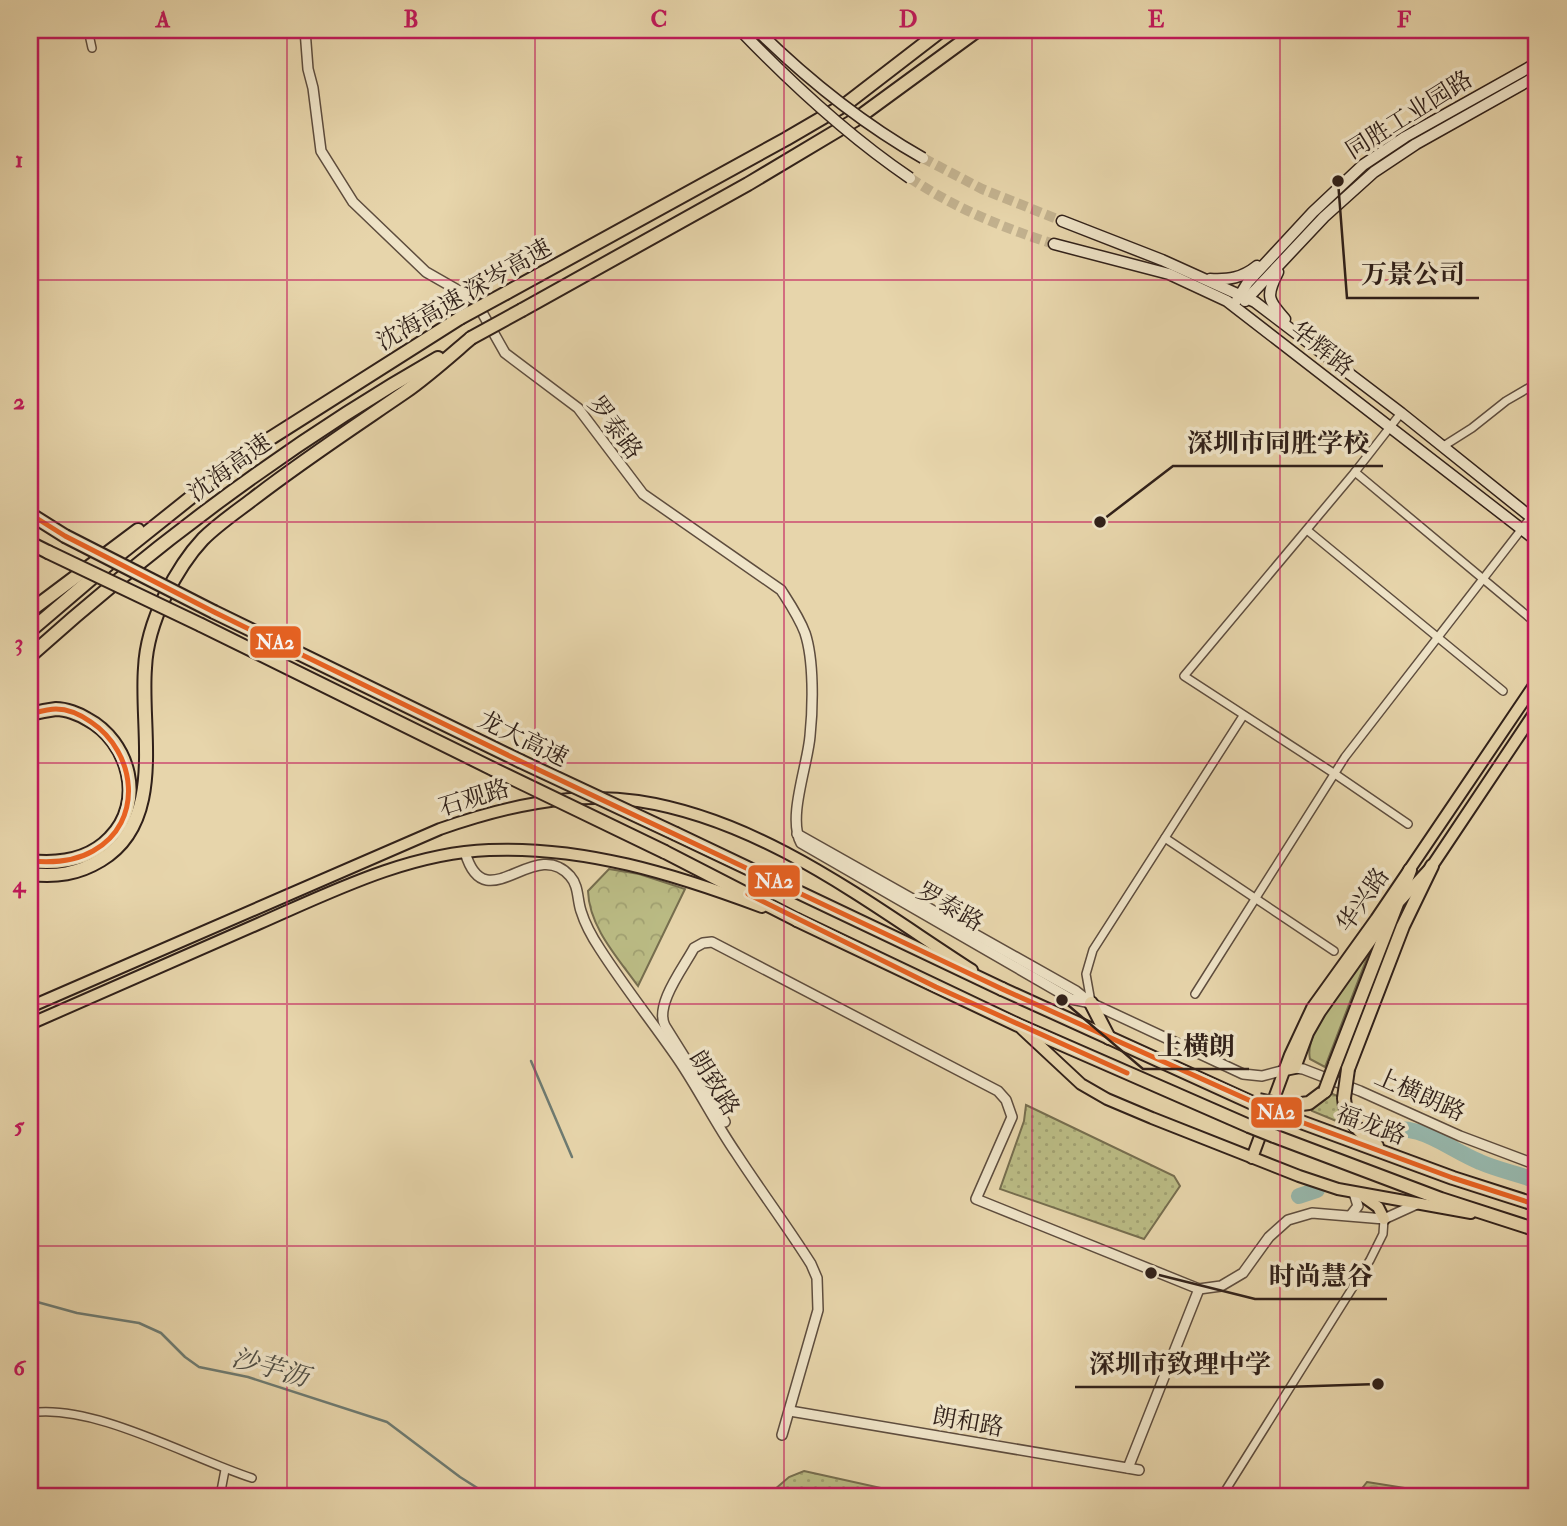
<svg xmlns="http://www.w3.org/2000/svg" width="1567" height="1526" font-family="'IM FELL Double Pica','Noto Serif SC',serif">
	<defs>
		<pattern id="grass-dots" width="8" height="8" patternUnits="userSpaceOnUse" patternTransform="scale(1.75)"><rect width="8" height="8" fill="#bbbc85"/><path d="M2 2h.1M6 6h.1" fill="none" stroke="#a1a172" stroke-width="1.8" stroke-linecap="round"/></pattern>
		<pattern id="forest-crowns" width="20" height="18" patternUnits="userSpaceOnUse" patternTransform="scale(1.75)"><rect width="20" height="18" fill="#bbbc85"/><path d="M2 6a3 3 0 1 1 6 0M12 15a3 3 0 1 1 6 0" fill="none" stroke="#a1a172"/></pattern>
	</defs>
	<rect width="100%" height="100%" fill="#e7d5ab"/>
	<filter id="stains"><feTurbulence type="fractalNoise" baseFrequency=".00286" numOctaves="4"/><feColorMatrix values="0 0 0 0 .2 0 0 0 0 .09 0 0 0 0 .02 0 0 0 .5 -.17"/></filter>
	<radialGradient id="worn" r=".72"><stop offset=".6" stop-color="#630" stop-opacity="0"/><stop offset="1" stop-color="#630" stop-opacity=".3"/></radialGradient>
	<g fill="url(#grass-dots)" stroke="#766e4f" stroke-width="2">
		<path d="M1330,1093L1340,1097L1346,1125L1312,1111L1313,1107Z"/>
		<path d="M1026,1105L1174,1176L1180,1186L1144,1239L1000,1189L1024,1121Z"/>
		<path d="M804,1471L917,1496H767L789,1477Z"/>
	</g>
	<g fill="url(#forest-crowns)" stroke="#766e4f" stroke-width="2">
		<path d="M609,869L639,874L685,889L638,986C618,958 589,927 588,891Z"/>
		<path d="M1367,1482L1436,1493L1440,1496H1356Z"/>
	</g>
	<path fill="#bbbc85" stroke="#766e4f" stroke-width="2" d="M1370,950L1325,1067L1310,1059C1303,1030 1353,973 1370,950Z"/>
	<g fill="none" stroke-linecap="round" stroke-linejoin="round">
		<g stroke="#6e7b72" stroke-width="2.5">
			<path d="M531,1061L572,1157"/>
			<path d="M30,1300L77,1313L139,1323L161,1333L185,1357L199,1367L248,1377L387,1422L460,1477L490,1496"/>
		</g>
		<g stroke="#97b8ad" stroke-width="16">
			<path d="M1378,1132C1419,1120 1444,1147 1480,1162C1498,1170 1519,1174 1537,1181"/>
			<path d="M1299,1196L1317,1190"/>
		</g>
		<g stroke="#c2b18e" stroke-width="10" stroke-dasharray="10 5" stroke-linecap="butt">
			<path d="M923,158L982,189L1062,221"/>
			<path d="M910,178C955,208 1003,228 1054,244"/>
		</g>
		<defs>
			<g id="minor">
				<path d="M88,30L92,48"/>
				<path d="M1401,413L1355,472L1184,676L1335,774L1408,824"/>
				<path d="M1442,447L1472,428L1506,401L1537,383"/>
				<path d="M1355,472L1537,624"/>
				<path d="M1307,530L1503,691"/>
				<path d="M1165,838L1334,951"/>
				<path d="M1195,994L1345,757L1531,517"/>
				<path d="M1091,1002L1086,974L1093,950L1243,716"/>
				<path d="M30,1413C93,1403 190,1458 252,1478"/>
				<path d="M220,1496L225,1470"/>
				<path d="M1222,1496L1370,1260L1383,1234L1384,1219"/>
			</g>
			<g id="tertiary">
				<path d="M305,30L308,69L313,88L321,151L353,202L426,272L475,300L505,353L578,408L643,494L781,590C790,604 799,617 805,633C814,660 813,707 810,736C808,764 787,818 801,843L1071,999L1091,1003"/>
				<path d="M797,834L1076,991L1091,1003L1243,1074L1262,1076L1285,1070"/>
				<path d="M465,852C485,922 534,835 570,876C579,886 577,899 581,911C585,924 592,937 600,949C625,988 654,1024 680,1062C700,1092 716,1124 736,1153C760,1190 787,1226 811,1264L817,1278L818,1310L782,1435"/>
				<path d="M1295,1068L1303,1069L1360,1091L1460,1136L1537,1165"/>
				<path d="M725,1122L665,1026C654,1005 684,967 694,948L703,943L712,942L998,1091L1006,1100L1012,1117L976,1199L1199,1289L1221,1286L1243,1273L1269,1237L1288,1220L1312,1213L1384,1219L1417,1204"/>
				<path d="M1351,1215L1358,1206L1354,1193"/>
				<path d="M790,1411L1139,1470"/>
				<path d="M1128,1468L1199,1289"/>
			</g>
			<g id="secondary">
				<path d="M1062,221L1162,260L1255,302L1401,413L1537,522"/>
				<path d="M1054,244L1169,274L1227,301L1537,541"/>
				<path d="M1278,272C1266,296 1267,299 1285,319"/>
				<path d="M1210,279C1229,280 1242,278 1257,266"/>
				<path d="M1237,300L1248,282L1313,212L1363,165L1405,137L1537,63"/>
				<path d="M1245,301L1324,217L1374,172L1416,144L1537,76"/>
			</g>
			<g id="primary">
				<path d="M1400,901L1432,866L1537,709"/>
				<path d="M30,1007L440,829C503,807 570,791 638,801C763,820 868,903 972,970"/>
				<path d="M30,1024C106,990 182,957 258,924C331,892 408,853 489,850C584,846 674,874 762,907"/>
				<path d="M1022,1029L1081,1084L1107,1099L1152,1118L1299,1176L1338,1189L1471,1213"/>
				<path d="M1285,1070L1295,1068L1308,1033L1320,1012L1390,913"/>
				<path d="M1252,1158L1290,1055L1312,1008L1376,919L1537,681"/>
				<path d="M1364,1197L1378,1207L1384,1219"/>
			</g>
			<g id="trunk">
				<path d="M797,920L1018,1025L1249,1126"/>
				<path d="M1002,989L1257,1105"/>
				<path d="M1091,1003L1109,1038"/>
				<path d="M1335,1064L1410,870"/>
				<path d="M1348,1069L1403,926L1432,866"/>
				<path d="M1344,1098C1345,1121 1361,1132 1377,1146"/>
				<path d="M1286,1106L1309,1103L1325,1091"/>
				<path d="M1282,1115L1453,1178L1537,1205"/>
				<path d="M1274,1136L1441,1199L1537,1230"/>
			</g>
			<g id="motorway">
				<path d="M506,293L786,139L846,104L942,30"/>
				<path d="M522,310L748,184L855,120L978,30"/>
				<path d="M30,514L65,536"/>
				<path d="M30,543L48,552"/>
				<path d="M30,611L138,530"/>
				<path d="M214,612L520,761"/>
				<path d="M201,625L493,769"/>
				<path d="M30,631L125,550L244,455L460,318"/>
				<path d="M30,656C156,543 291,442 438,358"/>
				<path d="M30,714C38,712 48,710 56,709C66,709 79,714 87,719C129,741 146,802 110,838C89,860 58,864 30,861"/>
				<path d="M676,834L1002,989"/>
				<path d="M665,852L797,920"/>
				<path d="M30,874C56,877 78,874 101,860C166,821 140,730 145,668C146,643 154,619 165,596C175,576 187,556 203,539C218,524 236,512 253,499C302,461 354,427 405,392C428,376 450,356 471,338"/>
			</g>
		</defs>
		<use href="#minor" stroke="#5e4d3e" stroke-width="10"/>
		<use href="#tertiary" stroke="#5e4d3e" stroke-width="12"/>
		<use href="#secondary" stroke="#302019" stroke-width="13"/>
		<use href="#primary" stroke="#302019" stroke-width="14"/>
		<use href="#trunk" stroke="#302019" stroke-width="16"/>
		<use href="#motorway" stroke="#302019" stroke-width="16"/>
		<use href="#minor" stroke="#efe4c8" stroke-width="7"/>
		<use href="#tertiary" stroke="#efe4c8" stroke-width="9"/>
		<use href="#secondary" stroke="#efe4c8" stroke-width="10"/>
		<use href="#primary" stroke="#e7d5ab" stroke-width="10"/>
		<use href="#trunk" stroke="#e7d5ab" stroke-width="12"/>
		<use href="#motorway" stroke="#e7d5ab" stroke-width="12"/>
		<defs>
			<g id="secondary-bridge">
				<path d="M740,30C792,84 848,136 910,178"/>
				<path d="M757,30C806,78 863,124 923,158"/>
			</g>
			<g id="trunk-bridge">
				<path d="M1325,1091L1335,1064"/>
				<path d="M1344,1098L1348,1069"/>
				<path d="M1259,1100L1286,1106"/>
				<path d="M1260,1106L1282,1115"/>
				<path d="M1249,1126L1274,1136"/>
			</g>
			<g id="motorway-bridge">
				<path d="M460,318L506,293"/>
				<path d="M471,338L522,310"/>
				<path d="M65,536L214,612"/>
				<path d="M48,552L201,625"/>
				<path d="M520,761L676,834"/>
				<path d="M493,769L665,852"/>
			</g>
		</defs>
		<use href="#secondary-bridge" stroke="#302019" stroke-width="13" stroke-linecap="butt"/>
		<use href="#trunk-bridge" stroke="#302019" stroke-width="16" stroke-linecap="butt"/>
		<use href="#motorway-bridge" stroke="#302019" stroke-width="16" stroke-linecap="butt"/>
		<use href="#secondary-bridge" stroke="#efe4c8" stroke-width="10"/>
		<use href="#trunk-bridge" stroke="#e7d5ab" stroke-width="12"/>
		<use href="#motorway-bridge" stroke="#e7d5ab" stroke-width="12"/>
		<defs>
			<g id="bus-1">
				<path d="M30,514L65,536L214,612L520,761L1002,989L1282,1115L1453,1178L1537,1205"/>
				<path d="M30,714C38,712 48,709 56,709C69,709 81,715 91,722C136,752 145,822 93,851C74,862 51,863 30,861"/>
				<path d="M748,894L936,987L1127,1073"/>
			</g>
		</defs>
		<use href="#bus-1" stroke="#efe4c8" stroke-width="10"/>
		<use href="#bus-1" stroke="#e86222" stroke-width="5"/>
	</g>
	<path fill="none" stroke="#c2185b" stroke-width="2" stroke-opacity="0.55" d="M287,30V1496M535,30V1496M784,30V1496M1032,30V1496M1280,30V1496M30,280H1537M30,522H1537M30,763H1537M30,1004H1537M30,1246H1537"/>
	<g text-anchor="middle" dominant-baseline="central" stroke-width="7" stroke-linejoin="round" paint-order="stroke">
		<g font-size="24" fill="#302019" stroke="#efe4c8">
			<text transform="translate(1409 115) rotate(-32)">同胜工业园路</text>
			<text transform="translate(464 295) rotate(-30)">沈海高速 深岑高速</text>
			<text transform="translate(1322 349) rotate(38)">华辉路</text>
			<text transform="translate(615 428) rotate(53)">罗泰路</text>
			<text transform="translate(230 468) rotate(-36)">沈海高速</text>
			<text transform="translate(523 739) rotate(26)">龙大高速</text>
			<text transform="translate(474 798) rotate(-17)">石观路</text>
			<text transform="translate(1363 900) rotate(-55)">华兴路</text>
			<text transform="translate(950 907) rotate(30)">罗泰路</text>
			<text transform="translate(714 1083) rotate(58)">朗致路</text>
			<text transform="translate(1420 1095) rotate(24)">上横朗路</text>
			<text transform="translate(1371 1125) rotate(20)">福龙路</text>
			<text transform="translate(968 1422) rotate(10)">朗和路</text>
		</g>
		<g font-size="26" font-style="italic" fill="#4f4e45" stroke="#efe4c8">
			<text transform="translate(270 1368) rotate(16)">沙芋沥</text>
		</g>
	</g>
	<path fill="none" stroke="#302019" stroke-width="2.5" d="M1338 181L1347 298H1479M1100 522L1173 466H1383M1062 1000L1143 1069H1249M1151 1273L1255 1299H1387M1378 1384L1285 1387H1075"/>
	<g fill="#302019" stroke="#efe4c8" stroke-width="2.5">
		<circle cx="1338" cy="181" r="7"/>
		<circle cx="1100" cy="522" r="7"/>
		<circle cx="1062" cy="1000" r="7"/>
		<circle cx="1151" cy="1273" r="7"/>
		<circle cx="1378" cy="1384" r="7"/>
	</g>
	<g font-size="26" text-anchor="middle" font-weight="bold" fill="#302019" stroke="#efe4c8" stroke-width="7" stroke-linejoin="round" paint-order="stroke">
		<text x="1413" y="283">万景公司</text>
		<text x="1278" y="452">深圳市同胜学校</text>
		<text x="1196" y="1055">上横朗</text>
		<text x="1321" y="1285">时尚慧谷</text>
		<text x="1180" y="1373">深圳市致理中学</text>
	</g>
	<g stroke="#efe4c8" stroke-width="2.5">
		<rect x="249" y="625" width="53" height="34" rx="7" fill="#e86222"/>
		<rect x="747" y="864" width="54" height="34" rx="7" fill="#e86222"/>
		<rect x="1250" y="1096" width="53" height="33" rx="7" fill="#e86222"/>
	</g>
	<g font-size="19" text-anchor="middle" font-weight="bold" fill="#fff">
		<text x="275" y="649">NA2</text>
		<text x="774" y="888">NA2</text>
		<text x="1276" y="1119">NA2</text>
	</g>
	<rect width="1567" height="1526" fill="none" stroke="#e7d5ab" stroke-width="77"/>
	<rect x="38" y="38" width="1490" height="1450" fill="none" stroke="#c2185b" stroke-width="2.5"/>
	<g font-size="23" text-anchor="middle" font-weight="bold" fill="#c2185b">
		<text x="163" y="27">A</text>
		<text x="411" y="27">B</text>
		<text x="659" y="27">C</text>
		<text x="908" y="27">D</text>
		<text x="1156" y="27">E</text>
		<text x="1404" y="27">F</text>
		<text x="19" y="167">1</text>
		<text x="19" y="409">2</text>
		<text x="19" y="650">3</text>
		<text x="19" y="892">4</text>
		<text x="19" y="1133">5</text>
		<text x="19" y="1375">6</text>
	</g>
	<rect width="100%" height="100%" filter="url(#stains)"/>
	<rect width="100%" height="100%" fill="url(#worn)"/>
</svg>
